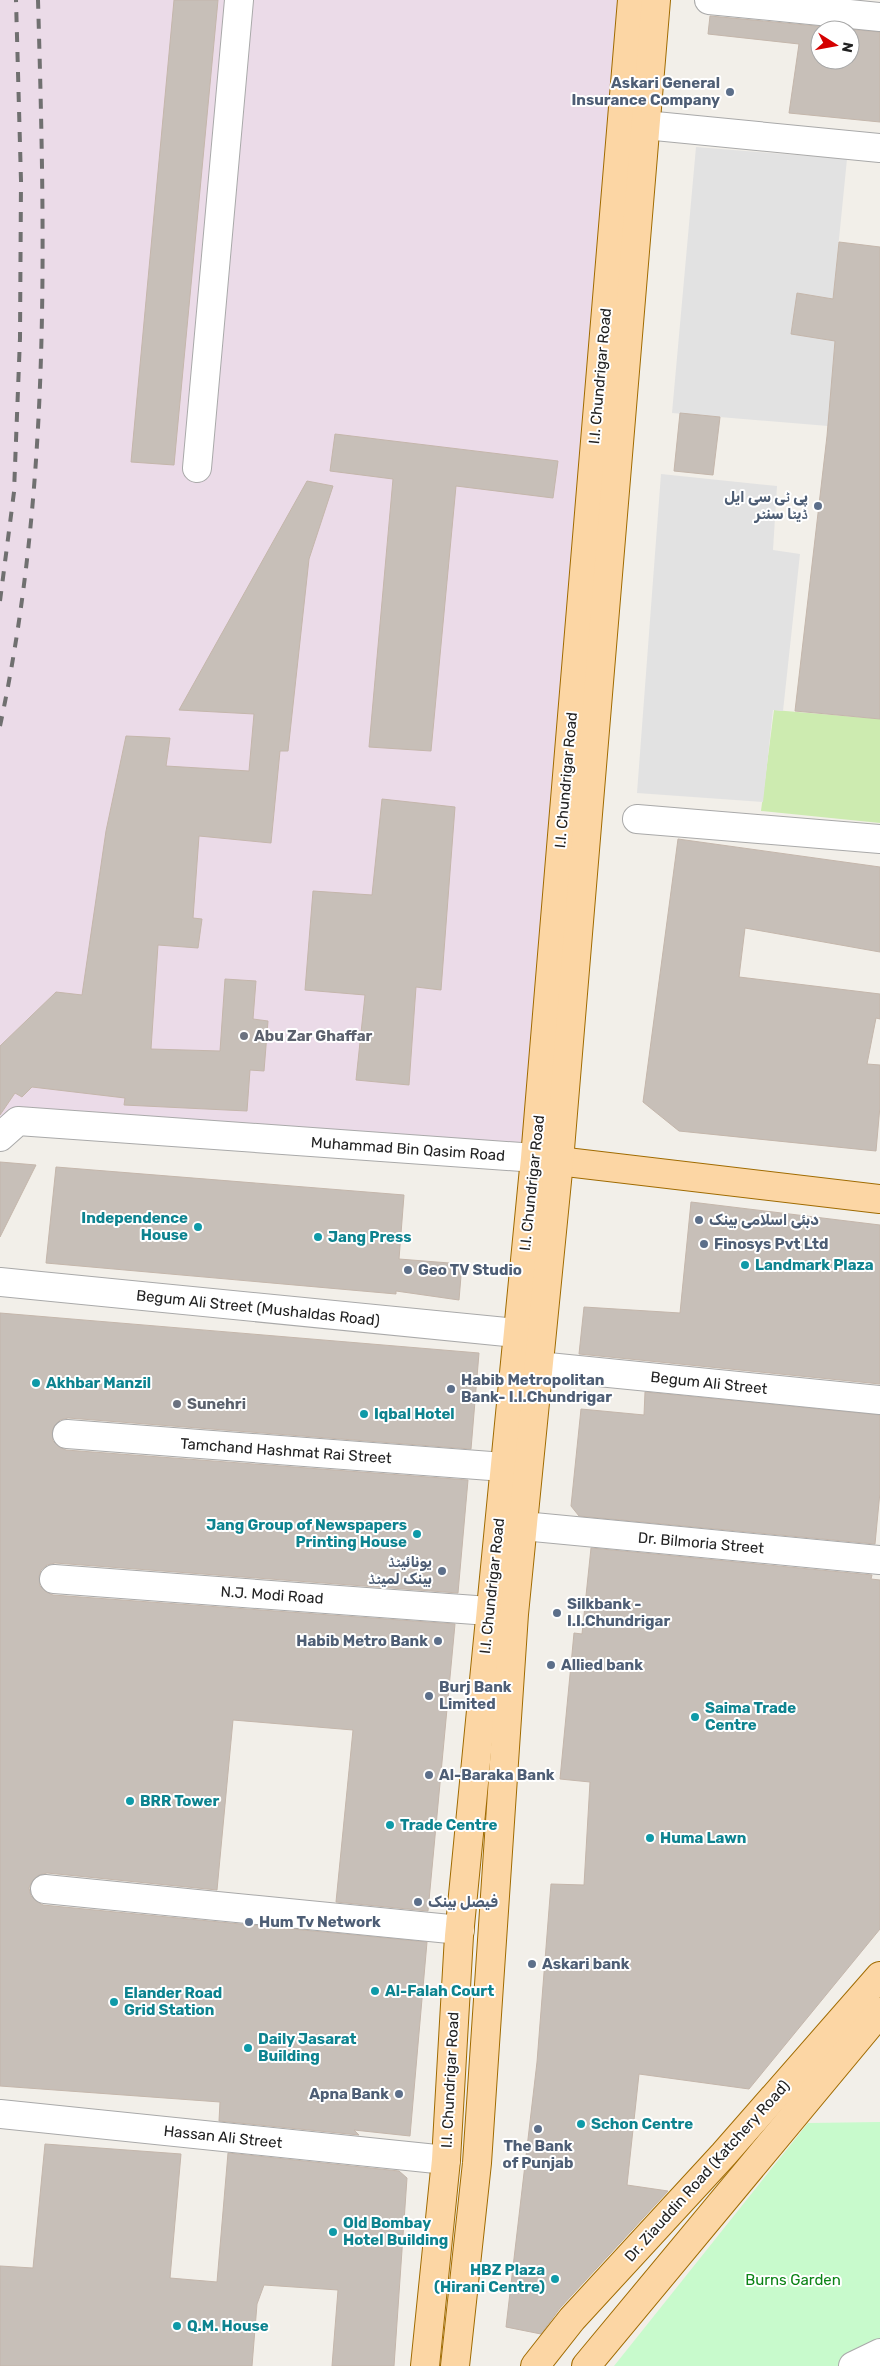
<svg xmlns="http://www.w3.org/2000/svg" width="880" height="2366" font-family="Rubik,'Noto Naskh Arabic',sans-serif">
	<rect width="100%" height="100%" fill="#f2efe9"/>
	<path fill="#ebdbe8" d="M0,0H632L536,1159L18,1121L0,1140Z"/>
	<path fill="#cdebb0" d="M774,710L880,719V823L761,811Z"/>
	<path fill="#c8facc" d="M880,2122V2366H614L808,2123Z"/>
	<g fill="#e2e2e2">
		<path d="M696,147L847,159L833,299L797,293L791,333L835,341L828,426L672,413Z"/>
		<path d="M661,474L777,486L773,550L800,554L783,711L773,710L763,802L637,793Z"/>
	</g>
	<g fill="#c7bfb8" stroke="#c4b6ab" fill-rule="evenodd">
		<path d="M174,0H218L174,465L131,462Z"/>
		<path d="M710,16L880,32V122L789,113L799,44L708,34ZM820,30H850V60H820Z"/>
		<path d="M839,242L880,247V719L795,711L827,436L835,341L791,334L797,293L833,299Z"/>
		<path d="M680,413L720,417L713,475L674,471Z"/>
		<path d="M335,434L558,461L553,498L456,486L431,751L369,747L393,479L330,471Z"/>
		<path d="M307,481L333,486L309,559L288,751H280L271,843L199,836L193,918L202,919L198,948L158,945L151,1049L220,1051L225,979L256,981L253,1019L268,1021L264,1071L250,1070L247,1111L124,1105L125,1098L32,1087L22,1097L15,1093L0,1115V1046L56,992L82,995L106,831L126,736L170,738L166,766L249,771L254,714L179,710Z"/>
		<path d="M382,799L455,807L441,990L416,987L409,1085L356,1080L365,995L305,990L313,891L372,895Z"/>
		<path d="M678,839L880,867V952L745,928L739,977L880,994V1019L876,1018L867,1064L880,1065V1106L876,1151L679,1131L643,1102Z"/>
		<path d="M0,1162L36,1165L0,1237Z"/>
		<path d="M56,1167L404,1195L399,1259L462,1264L459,1300L396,1291V1294L46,1263Z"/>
		<path d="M691,1202L880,1225V1384L579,1354L584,1307L680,1313Z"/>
		<path d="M0,1313L479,1353L471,1449L68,1418L60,1420L54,1426L52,1432L53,1441L59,1447L66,1450L468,1480L458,1593L55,1563L47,1565L41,1570L39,1577L40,1586L46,1592L53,1595L455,1624L428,1911L336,1902L353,1730L233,1720L217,1890L47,1873L39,1875L33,1880L29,1888L31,1896L36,1901L43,1905L427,1942L410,2136L354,2130L359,2135L219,2121L220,2102L0,2086Z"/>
		<path d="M645,1392L880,1415V1492L875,1544L579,1516L571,1506L581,1409L644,1415Z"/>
		<path d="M591,1548L872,1575L871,1579L880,1580V1929L749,2089L639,2074L627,2185L668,2191L560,2308L541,2334L506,2327L537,2062L551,1884L584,1885L590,1782L560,1779L574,1633L582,1634Z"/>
		<path d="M45,2144L181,2154L170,2278L217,2282L228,2153L399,2171L407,2178L394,2366H332L338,2290L264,2285L257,2304L252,2366H0V2266L33,2268Z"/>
	</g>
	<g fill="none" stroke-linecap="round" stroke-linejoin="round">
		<defs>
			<g id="minor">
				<path d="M709,0L880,17"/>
				<path d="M645,125L880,148"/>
				<path d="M197,468L239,0"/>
				<path d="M637,819L880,839"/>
				<path d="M0,1137L18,1121L535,1158"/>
				<path d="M0,1282L517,1333"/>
				<path d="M538,1366L880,1400"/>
				<path d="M67,1434L504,1467"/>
				<path d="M523,1526L880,1560"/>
				<path d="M54,1579L489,1611"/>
				<path d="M45,1889L460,1930"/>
				<path d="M0,2114L446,2160"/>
				<path d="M853,2366L880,2353"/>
			</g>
			<g id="major">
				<path d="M541,1159L880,1199"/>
				<path d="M425,2366L446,2160L459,1936L535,1158L632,0"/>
				<path d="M455,2366L477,2163L514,1614L559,1161L656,0"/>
				<path d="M535,2366L572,2319L724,2154L880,1976"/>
				<path d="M586,2366L880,2012"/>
			</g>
		</defs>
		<use href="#minor" stroke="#a9a9a9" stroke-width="30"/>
		<use href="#major" stroke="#a06b00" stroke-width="30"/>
		<use href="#minor" stroke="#fff" stroke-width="28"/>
		<use href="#major" stroke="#fcd6a4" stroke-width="28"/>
		<g stroke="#707070" stroke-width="4" stroke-dasharray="10 10" stroke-linecap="butt">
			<path d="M0,601L14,492L20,338L21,181L16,0"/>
			<path d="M0,726C51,490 45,240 38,0"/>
		</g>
	</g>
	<g fill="#5c6f8a" stroke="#fff" stroke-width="2">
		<circle cx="730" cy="92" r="5"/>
		<circle cx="818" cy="506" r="5"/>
		<circle cx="699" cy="1220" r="5"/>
		<circle cx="704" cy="1244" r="5"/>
		<circle cx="408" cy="1270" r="5"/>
		<circle cx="451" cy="1389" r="5"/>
		<circle cx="442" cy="1571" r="5"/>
		<circle cx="557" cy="1613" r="5"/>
		<circle cx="438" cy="1641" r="5"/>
		<circle cx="551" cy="1665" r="5"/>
		<circle cx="429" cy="1696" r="5"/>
		<circle cx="429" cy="1775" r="5"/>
		<circle cx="418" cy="1902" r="5"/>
		<circle cx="249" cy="1922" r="5"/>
		<circle cx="532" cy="1964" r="5"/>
		<circle cx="399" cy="2094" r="5"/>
		<circle cx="538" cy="2129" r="5"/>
	</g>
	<g fill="#6b7280" stroke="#fff" stroke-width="2">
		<circle cx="244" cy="1036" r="5"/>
		<circle cx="177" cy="1404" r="5"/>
	</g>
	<g fill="#0f9aa8" stroke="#fff" stroke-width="2">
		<circle cx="198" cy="1227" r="5"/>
		<circle cx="318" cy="1237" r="5"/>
		<circle cx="745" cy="1265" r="5"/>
		<circle cx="36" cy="1383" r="5"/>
		<circle cx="364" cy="1414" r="5"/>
		<circle cx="417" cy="1534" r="5"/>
		<circle cx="695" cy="1717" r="5"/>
		<circle cx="130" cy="1801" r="5"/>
		<circle cx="390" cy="1825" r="5"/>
		<circle cx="650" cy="1838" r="5"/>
		<circle cx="375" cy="1991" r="5"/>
		<circle cx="114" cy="2002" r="5"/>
		<circle cx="248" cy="2048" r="5"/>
		<circle cx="581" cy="2124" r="5"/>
		<circle cx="333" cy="2232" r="5"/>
		<circle cx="555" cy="2279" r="5"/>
		<circle cx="177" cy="2326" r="5"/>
	</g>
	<g text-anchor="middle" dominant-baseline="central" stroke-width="4" stroke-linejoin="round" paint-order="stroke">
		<g font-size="15" font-weight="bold" fill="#4e5e75" stroke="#fff" text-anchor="start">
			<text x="720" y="83" text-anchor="end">Askari General<tspan x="720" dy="17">Insurance Company</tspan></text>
			<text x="808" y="497" text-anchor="end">پی ٹی سی ایل<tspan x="808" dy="17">ڈیٹا سنٹر</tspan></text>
			<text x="709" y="1220">دبئی اسلامی بینک</text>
			<text x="714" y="1244">Finosys Pvt Ltd</text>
			<text x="418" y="1270">Geo TV Studio</text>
			<text x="461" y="1380">Habib Metropolitan<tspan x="461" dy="17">Bank- I.I.Chundrigar</tspan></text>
			<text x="432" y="1562" text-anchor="end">یونائیٹڈ<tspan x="432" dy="17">بینک لمیٹڈ</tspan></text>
			<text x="567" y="1604">Silkbank -<tspan x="567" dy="17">I.I.Chundrigar</tspan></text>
			<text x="428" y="1641" text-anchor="end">Habib Metro Bank</text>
			<text x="561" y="1665">Allied bank</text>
			<text x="439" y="1687">Burj Bank<tspan x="439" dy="17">Limited</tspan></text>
			<text x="439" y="1775">Al-Baraka Bank</text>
			<text x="428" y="1902">فیصل بینک</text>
			<text x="259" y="1922">Hum Tv Network</text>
			<text x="542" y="1964">Askari bank</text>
			<text x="389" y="2094" text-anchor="end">Apna Bank</text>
			<text x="538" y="2146" text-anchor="middle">The Bank<tspan x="538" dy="17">of Punjab</tspan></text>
		</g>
		<g font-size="15" fill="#222" stroke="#fff">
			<text transform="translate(600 376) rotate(-85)">I.I. Chundrigar Road</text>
			<text transform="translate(566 780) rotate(-85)">I.I. Chundrigar Road</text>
			<text transform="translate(408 1149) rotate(4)">Muhammad Bin Qasim Road</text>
			<text transform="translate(532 1183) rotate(-84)">I.I. Chundrigar Road</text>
			<text transform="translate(258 1308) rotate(6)">Begum Ali Street (Mushaldas Road)</text>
			<text transform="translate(709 1383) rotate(6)">Begum Ali Street</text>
			<text transform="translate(286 1451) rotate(4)">Tamchand Hashmat Rai Street</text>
			<text transform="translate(701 1543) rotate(5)">Dr. Bilmoria Street</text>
			<text transform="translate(492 1586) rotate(-84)">I.I. Chundrigar Road</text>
			<text transform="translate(272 1595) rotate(4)">N.J. Modi Road</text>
			<text transform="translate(450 2080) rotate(-87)">I.I. Chundrigar Road</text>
			<text transform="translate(223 2137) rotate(6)">Hassan Ali Street</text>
			<text transform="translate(707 2171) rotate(-48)">Dr. Ziauddin Road (Katchery Road)</text>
		</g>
		<g font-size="15" font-weight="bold" fill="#5b616d" stroke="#fff" text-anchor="start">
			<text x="254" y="1036">Abu Zar Ghaffar</text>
			<text x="187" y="1404">Sunehri</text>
		</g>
		<g font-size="15" font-weight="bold" fill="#0d838f" stroke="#fff" text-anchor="start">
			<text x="188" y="1218" text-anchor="end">Independence<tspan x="188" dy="17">House</tspan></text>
			<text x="328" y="1237">Jang Press</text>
			<text x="755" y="1265">Landmark Plaza</text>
			<text x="46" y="1383">Akhbar Manzil</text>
			<text x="374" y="1414">Iqbal Hotel</text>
			<text x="407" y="1525" text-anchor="end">Jang Group of Newspapers<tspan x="407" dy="17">Printing House</tspan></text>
			<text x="705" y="1708">Saima Trade<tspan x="705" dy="17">Centre</tspan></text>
			<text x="140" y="1801">BRR Tower</text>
			<text x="400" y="1825">Trade Centre</text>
			<text x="660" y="1838">Huma Lawn</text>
			<text x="385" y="1991">Al-Falah Court</text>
			<text x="124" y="1993">Elander Road<tspan x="124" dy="17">Grid Station</tspan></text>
			<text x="258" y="2039">Daily Jasarat<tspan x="258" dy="17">Building</tspan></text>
			<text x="591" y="2124">Schon Centre</text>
			<text x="343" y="2223">Old Bombay<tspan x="343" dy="17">Hotel Building</tspan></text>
			<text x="545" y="2270" text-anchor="end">HBZ Plaza<tspan x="545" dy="17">(Hirani Centre)</tspan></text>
			<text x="187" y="2326">Q.M. House</text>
		</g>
		<g font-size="15" fill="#0c8416" stroke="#fff">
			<text x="793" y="2280">Burns Garden</text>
		</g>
	</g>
	<g transform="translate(835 45) rotate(101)"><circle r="24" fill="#ffffff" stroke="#a7a7a7"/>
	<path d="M0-4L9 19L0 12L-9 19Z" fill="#d40000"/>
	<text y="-8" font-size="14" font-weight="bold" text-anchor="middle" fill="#222222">N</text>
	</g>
</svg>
